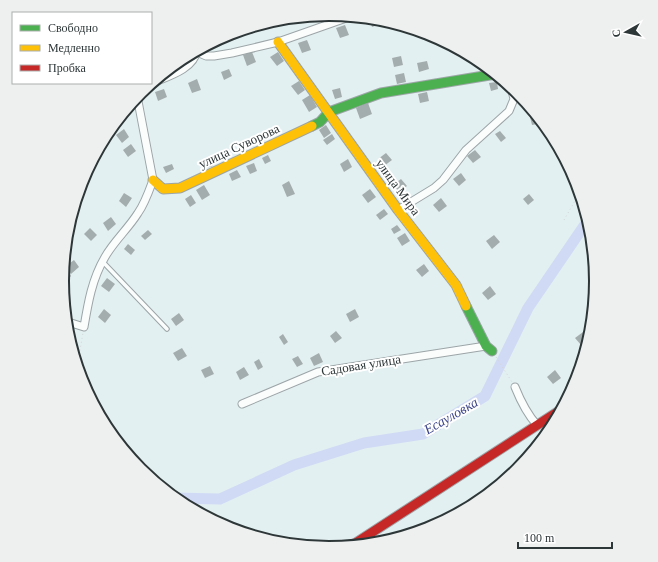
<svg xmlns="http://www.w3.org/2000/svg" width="658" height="562" font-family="Georgia,serif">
	<rect width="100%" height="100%" fill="#e3f0f2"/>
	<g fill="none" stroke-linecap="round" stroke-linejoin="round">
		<path stroke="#d1daf4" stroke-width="11" d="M175,498L220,499L294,465L364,443L423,434L485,396L528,308L588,220"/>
	</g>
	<g fill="#a4adad">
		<path d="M286,18L288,21L279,25L277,19Z"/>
		<path d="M369,18L379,19L381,24L372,27Z"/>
		<path d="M258,25L260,30L251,34L249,28Z"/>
		<path d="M345,25L349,35L340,38L336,28Z"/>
		<path d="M307,40L311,50L302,53L298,43Z"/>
		<path d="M252,52L256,62L247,66L243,55Z"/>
		<path d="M278,52L284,61L277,66L270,57Z"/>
		<path d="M401,56L403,65L394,67L392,58Z"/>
		<path d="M427,61L429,69L419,72L417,63Z"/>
		<path d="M229,69L232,76L224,80L221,72Z"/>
		<path d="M404,73L406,82L397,84L395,75Z"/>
		<path d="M197,79L201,90L192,93L188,83Z"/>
		<path d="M299,81L305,90L298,95L291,86Z"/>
		<path d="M497,82L498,89L491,91L489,83Z"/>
		<path d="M340,88L342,97L335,99L332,90Z"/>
		<path d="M164,89L167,97L158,101L155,92Z"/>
		<path d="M427,92L429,101L420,103L418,94Z"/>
		<path d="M310,95L317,107L309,112L302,100Z"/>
		<path d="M368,103L372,114L360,119L356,108Z"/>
		<path d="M537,116L543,123L532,125L530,117Z"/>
		<path d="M326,125L331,133L324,138L319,130Z"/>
		<path d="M124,129L129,137L122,143L116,135Z"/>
		<path d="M500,131L506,138L501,142L495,134Z"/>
		<path d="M332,134L335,139L327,145L323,140Z"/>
		<path d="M131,144L136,151L128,157L123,150Z"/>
		<path d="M475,150L481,157L473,163L467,156Z"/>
		<path d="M386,153L392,160L384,166L378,159Z"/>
		<path d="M268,155L271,161L265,164L262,158Z"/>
		<path d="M210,159L213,166L207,168L204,161Z"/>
		<path d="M348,159L352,167L344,172L340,164Z"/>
		<path d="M254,163L257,171L250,174L246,166Z"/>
		<path d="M172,164L174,169L166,173L163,167Z"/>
		<path d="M237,170L241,177L232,181L229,174Z"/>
		<path d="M461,173L466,180L459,186L453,179Z"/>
		<path d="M401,179L407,186L399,192L393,185Z"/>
		<path d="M289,181L295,194L287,197L282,185Z"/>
		<path d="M204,185L210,195L202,200L196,190Z"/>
		<path d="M370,189L376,197L368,203L362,195Z"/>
		<path d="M124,193L132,198L126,207L119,201Z"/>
		<path d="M529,194L534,200L528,205L523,199Z"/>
		<path d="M191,195L196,203L190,207L185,199Z"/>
		<path d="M441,198L447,206L439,212L433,205Z"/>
		<path d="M384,209L388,214L380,220L376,215Z"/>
		<path d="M111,217L116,224L108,231L103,223Z"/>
		<path d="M397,225L401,230L394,234L391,229Z"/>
		<path d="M90,228L97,235L91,241L84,234Z"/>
		<path d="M148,230L152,234L145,240L141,236Z"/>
		<path d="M405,233L410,241L402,246L397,238Z"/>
		<path d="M494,235L500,242L492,249L486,241Z"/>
		<path d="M128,244L135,250L131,255L124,249Z"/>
		<path d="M74,260L79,267L71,274L66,266Z"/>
		<path d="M424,264L429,271L422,277L416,270Z"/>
		<path d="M63,267L71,276L65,282L62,278Z"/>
		<path d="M107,278L115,284L109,292L101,286Z"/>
		<path d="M490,286L496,294L488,300L482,293Z"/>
		<path d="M104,309L111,315L105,323L98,317Z"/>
		<path d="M355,309L359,317L350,322L346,314Z"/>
		<path d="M179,313L184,320L176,326L171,319Z"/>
		<path d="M336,331L342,338L335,343L330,336Z"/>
		<path d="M583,332L589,339L581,345L575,338Z"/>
		<path d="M283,334L288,342L284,345L279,337Z"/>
		<path d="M182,348L187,356L178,361L173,353Z"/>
		<path d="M319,353L323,362L314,366L310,358Z"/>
		<path d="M298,356L303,364L297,367L292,359Z"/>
		<path d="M259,359L263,367L258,370L254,362Z"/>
		<path d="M210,366L214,374L205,378L201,370Z"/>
		<path d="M244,367L249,375L240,380L236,372Z"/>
		<path d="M555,370L561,378L553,384L547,377Z"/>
	</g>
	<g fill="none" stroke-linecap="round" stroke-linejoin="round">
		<defs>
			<path id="lane" d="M103,262L167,329"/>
			<g id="street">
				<path d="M197,52L206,56H214L232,53L278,42L352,16"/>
				<path d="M150,84C166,77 194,70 197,50"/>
				<path d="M398,210L434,188L443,180L466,150L509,111L514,99L511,87"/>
				<path d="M66,319L68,322L84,327C88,303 92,279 105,257C114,241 128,229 138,213C145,203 149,191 153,180L137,96"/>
				<path d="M515,387C521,402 527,414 537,425"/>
				<path d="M242,404L318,372L486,346"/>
			</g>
			<g id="fast">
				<path d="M312,126L320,122L329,112L381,93L496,74"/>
				<path d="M466,306L486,346L492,351"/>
			</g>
			<g id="slow">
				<path d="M278,42L398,210L456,285L466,306"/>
				<path d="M153,180L163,189L180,188L312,126"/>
			</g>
			<path id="jam" d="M351,546L562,409"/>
		</defs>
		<use href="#lane" stroke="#9ca5a7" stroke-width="5.5"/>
		<use href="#street" stroke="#9ca5a7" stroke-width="9"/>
		<use href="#fast" stroke="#9ca5a7" stroke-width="11"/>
		<use href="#slow" stroke="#9ca5a7" stroke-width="11"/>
		<use href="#jam" stroke="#9ca5a7" stroke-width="11"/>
		<g stroke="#d1d5d6" stroke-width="1" stroke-dasharray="1 3" stroke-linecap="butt">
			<path d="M564,220L580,192"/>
			<path d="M496,357L512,382"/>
			<path d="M76,362L80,350L83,333"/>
		</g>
		<use href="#lane" stroke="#fbfdfd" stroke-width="3.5"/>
		<use href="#street" stroke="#fbfdfd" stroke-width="7"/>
		<use href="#fast" stroke="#4caf50" stroke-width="9"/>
		<use href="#slow" stroke="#ffc107" stroke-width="9"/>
		<use href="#jam" stroke="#c62828" stroke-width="9"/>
	</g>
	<g text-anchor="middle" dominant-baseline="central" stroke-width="4" stroke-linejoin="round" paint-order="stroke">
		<g font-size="13" fill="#2e3738" stroke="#fff">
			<text transform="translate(239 146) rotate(-25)">улица Суворова</text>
			<text transform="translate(398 187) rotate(54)">улица Мира</text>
			<text transform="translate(361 365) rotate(-9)">Садовая улица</text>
		</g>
		<g font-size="14" font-style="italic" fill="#3c4489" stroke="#fff">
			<text transform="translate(451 416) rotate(-30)">Есауловка</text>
		</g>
	</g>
	<path d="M0 0H658V562H0ZM69 281a260 260 0 1 1 520 0a260 260 0 1 1-520 0Z" fill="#eeefef" fill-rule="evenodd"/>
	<path fill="none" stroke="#2e3738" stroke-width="2" d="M69 281a260 260 0 1 1 520 0a260 260 0 1 1-520 0Z"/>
	<rect x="12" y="12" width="140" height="72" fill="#ffffff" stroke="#abafaf"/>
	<rect x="20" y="25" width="20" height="6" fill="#4caf50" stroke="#abafaf"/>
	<text x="48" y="32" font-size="12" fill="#2e3738">Свободно</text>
	<rect x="20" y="45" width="20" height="6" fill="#ffc107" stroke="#abafaf"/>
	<text x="48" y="52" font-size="12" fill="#2e3738">Медленно</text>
	<rect x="20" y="65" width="20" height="6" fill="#c62828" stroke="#abafaf"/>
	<text x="48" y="72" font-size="12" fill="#2e3738">Пробка</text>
	<g transform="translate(626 32) rotate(262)" stroke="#ffffff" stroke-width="3" paint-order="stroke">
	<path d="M0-3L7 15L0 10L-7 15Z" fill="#2e3738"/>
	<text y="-6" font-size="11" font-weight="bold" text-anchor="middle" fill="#2e3738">С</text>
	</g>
	<path d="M518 542v6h94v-6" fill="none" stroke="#2e3738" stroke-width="2"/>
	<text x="524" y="542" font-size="12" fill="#2e3738" stroke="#ffffff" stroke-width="3" paint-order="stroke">100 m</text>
</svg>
